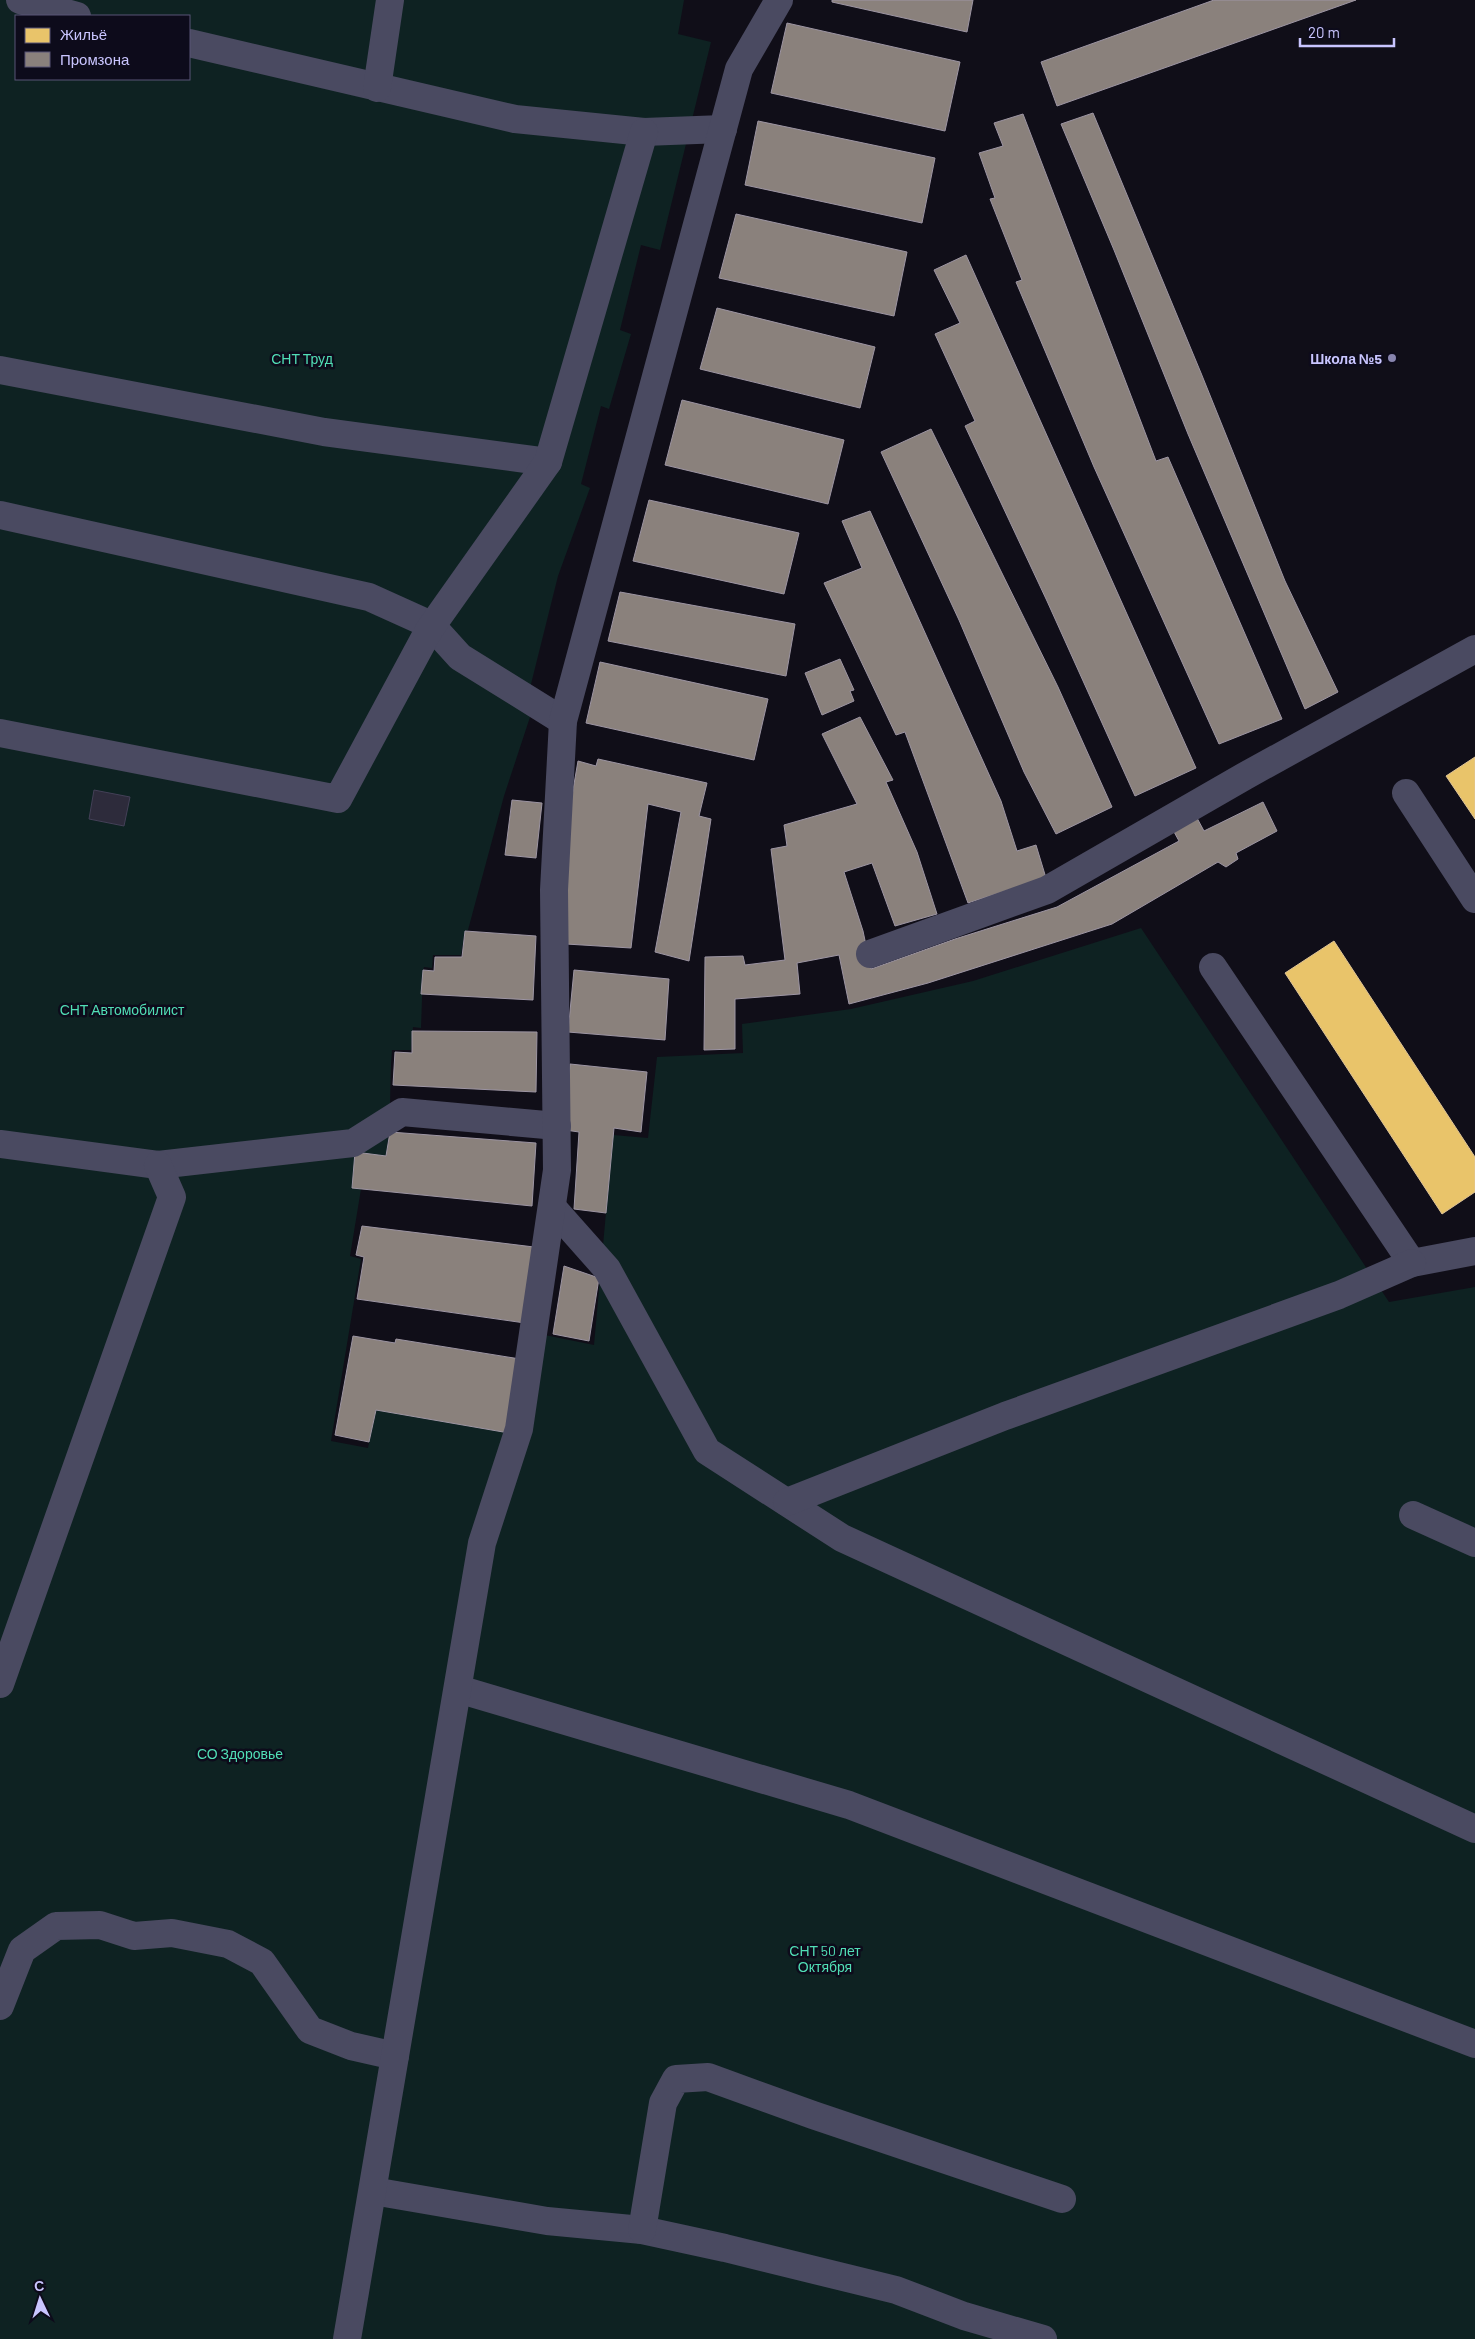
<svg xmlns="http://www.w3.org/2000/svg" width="1475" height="2339" font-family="Barlow,sans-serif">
	<rect width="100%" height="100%" fill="#100e18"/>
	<path fill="#0e2222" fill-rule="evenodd" d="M0,0H684L678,34L711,42L660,250L641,245L620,330L631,334L609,409L601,406L581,484L590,488L558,576L526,704L533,708L504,796L468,930L465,931L461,955H433L432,968L424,967L423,970L421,1028L413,1027L411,1050H392C389,1085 392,1121 386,1156L355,1152L352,1188L361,1189L350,1256L361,1259L331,1441L368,1448L376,1410L509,1432L525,1331L594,1345L613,1135L648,1138L657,1057L743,1053L742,1024L851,1009L973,981L1141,928L1389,1302L1475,1287V2339H0ZM16,16H189V79H16Z"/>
	<g fill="#e9c46a" stroke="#dfc497">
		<path d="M1475,757V819L1446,776Z"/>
		<path d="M1334,941L1475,1157V1192L1442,1214L1285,973Z"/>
	</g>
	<g fill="#8a817c" stroke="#9d95a3">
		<path d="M832,0H973L967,32L832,2Z"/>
		<path d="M1214,0H1356L1057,106L1041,62Z"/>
		<path d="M787,23L960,62L945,131L771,93Z"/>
		<path d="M1093,113L1201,373L1285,581L1338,692L1305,709L1188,434L1114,250L1061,124Z"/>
		<path d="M1023,114L1156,461L1168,457L1282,719L1219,744L1094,467L1016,282L1022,280L990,199L995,198L979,153L1003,146L994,123Z"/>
		<path d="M758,121L935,158L922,223L745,185Z"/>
		<path d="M736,214L907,252L894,316L719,278Z"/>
		<path d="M966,255L1196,768L1135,796L1047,601L965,426L975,421L935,334L960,323L934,270Z"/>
		<path d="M717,308L875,347L860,408L700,369Z"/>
		<path d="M682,400L844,440L828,504L665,465Z"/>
		<path d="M931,429L1058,687L1112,807L1056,834L1024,772L959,620L881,452Z"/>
		<path d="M649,500L799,533L784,594L633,561Z"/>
		<path d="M870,511L1001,801L1017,851L1036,845L1046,878L968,903L905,732L896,735L824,583L862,568L842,521Z"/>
		<path d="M620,592L795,624L786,676L608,641Z"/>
		<path d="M840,659L854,690L850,691L854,701L822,715L805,673Z"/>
		<path d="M600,662L768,699L754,760L586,723Z"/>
		<path d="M860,717L893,780L886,782L917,852L937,914L895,926L872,863L844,872L863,931L871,969L955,939L1057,907L1179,841L1173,830L1197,818L1204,831L1263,802L1277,831L1236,853L1238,859L1226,867L1218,862L1112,924L928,983L849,1004L839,955L797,963L800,994L735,999V1049L704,1050L705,957L743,956L745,965L785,960L771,849L787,846L784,825L857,804L822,734Z"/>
		<path d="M598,759L707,783L699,816L711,819L689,961L655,952L681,812L648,804L631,948L566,944L569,813L578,761L596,766Z"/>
		<path d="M512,800L542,803L536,858L505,855Z"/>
		<path d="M465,931L536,936L533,1000L421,994L423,970L434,971L435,957H462Z"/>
		<path d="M574,970L669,979L665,1040L568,1032Z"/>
		<path d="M412,1031L537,1032L536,1092L393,1085L395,1052L412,1053Z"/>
		<path d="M570,1064L647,1072L641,1132L614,1128L606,1213L574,1209L579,1132L565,1130Z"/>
		<path d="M390,1132L536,1143L532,1206L352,1188L355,1152L386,1156Z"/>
		<path d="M362,1226L534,1247L525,1323L357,1299L364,1257L356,1255Z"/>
		<path d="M564,1266L599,1278L589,1341L553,1334Z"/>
		<path d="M353,1336L395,1343L396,1339L520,1359L509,1433L376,1410L369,1442L335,1435Z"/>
	</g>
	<path fill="#2d2b3b" stroke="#434057" d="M94,790L130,797L124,826L89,819Z"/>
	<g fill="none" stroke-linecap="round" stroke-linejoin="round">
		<g stroke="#4a4a61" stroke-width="28">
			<path d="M20,0L77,16"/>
			<path d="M189,43L515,119L644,132L723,129"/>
			<path d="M377,88L390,0"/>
			<path d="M0,370L324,432L548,462"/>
			<path d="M0,515L369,597L431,625L460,657L563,721"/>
			<path d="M0,733L338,799L429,630L548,462L644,132"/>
			<path d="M1406,793L1475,899"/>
			<path d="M870,954L1047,890L1245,776L1475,649"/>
			<path d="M1213,967L1412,1263L1475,1251"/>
			<path d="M0,1144L158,1165L353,1143L402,1112L557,1126"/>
			<path d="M552,1207L607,1269L707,1451L842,1538L1475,1829"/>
			<path d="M787,1502L1005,1416L1339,1295L1412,1263"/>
			<path d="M1413,1515L1475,1543"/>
			<path d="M0,1684L172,1197L158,1165"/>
			<path d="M458,1689L849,1805L1475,2044"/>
			<path d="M0,2006L22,1950L56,1926L100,1925L134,1936L172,1933L228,1944L262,1962L310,2030L351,2046L395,2056"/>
			<path d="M373,2191L547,2221L642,2230L725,2248L896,2290L964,2316L1043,2339"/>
			<path d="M642,2230L663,2103L676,2079L708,2077L813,2115L1062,2199"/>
			<path d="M347,2339L482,1543L519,1429L557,1170L554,890L563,721L739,69L779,0"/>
		</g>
	</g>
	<circle fill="#8885ae" stroke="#0d0b1b" stroke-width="2" cx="1392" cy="358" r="5"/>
	<g text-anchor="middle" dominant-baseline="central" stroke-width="5" stroke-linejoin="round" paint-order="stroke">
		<g font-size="14" fill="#51dfb6" stroke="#0d0b1b">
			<text x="302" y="358">СНТ Труд</text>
			<text x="122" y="1009">СНТ Автомобилист</text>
			<text x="240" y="1753">СО Здоровье</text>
			<text x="825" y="1950">СНТ 50 лет<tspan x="825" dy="16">Октября</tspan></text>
		</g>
		<g font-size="14" font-weight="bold" fill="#c9c5ff" stroke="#0d0b1b" text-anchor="end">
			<text x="1382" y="358">Школа №5</text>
		</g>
	</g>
	<rect x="15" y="15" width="175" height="65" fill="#0d0b1b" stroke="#585576"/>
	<rect x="25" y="28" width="25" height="15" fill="#e9c46a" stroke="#585576"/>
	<text x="60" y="40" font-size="15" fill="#c9c5ff">Жильё</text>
	<rect x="25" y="52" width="25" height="15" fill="#8a817c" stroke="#585576"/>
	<text x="60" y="65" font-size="15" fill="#c9c5ff">Промзона</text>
	<g transform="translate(40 2299) rotate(356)" stroke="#0d0b1b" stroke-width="4" paint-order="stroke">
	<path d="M0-4L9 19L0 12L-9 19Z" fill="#c9c5ff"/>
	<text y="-8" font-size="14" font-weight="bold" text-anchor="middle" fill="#c9c5ff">С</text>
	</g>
	<path d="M1300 38v8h94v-8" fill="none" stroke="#c9c5ff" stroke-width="2.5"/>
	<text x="1308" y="38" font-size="15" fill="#c9c5ff" stroke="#0d0b1b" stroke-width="4" paint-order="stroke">20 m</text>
</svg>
